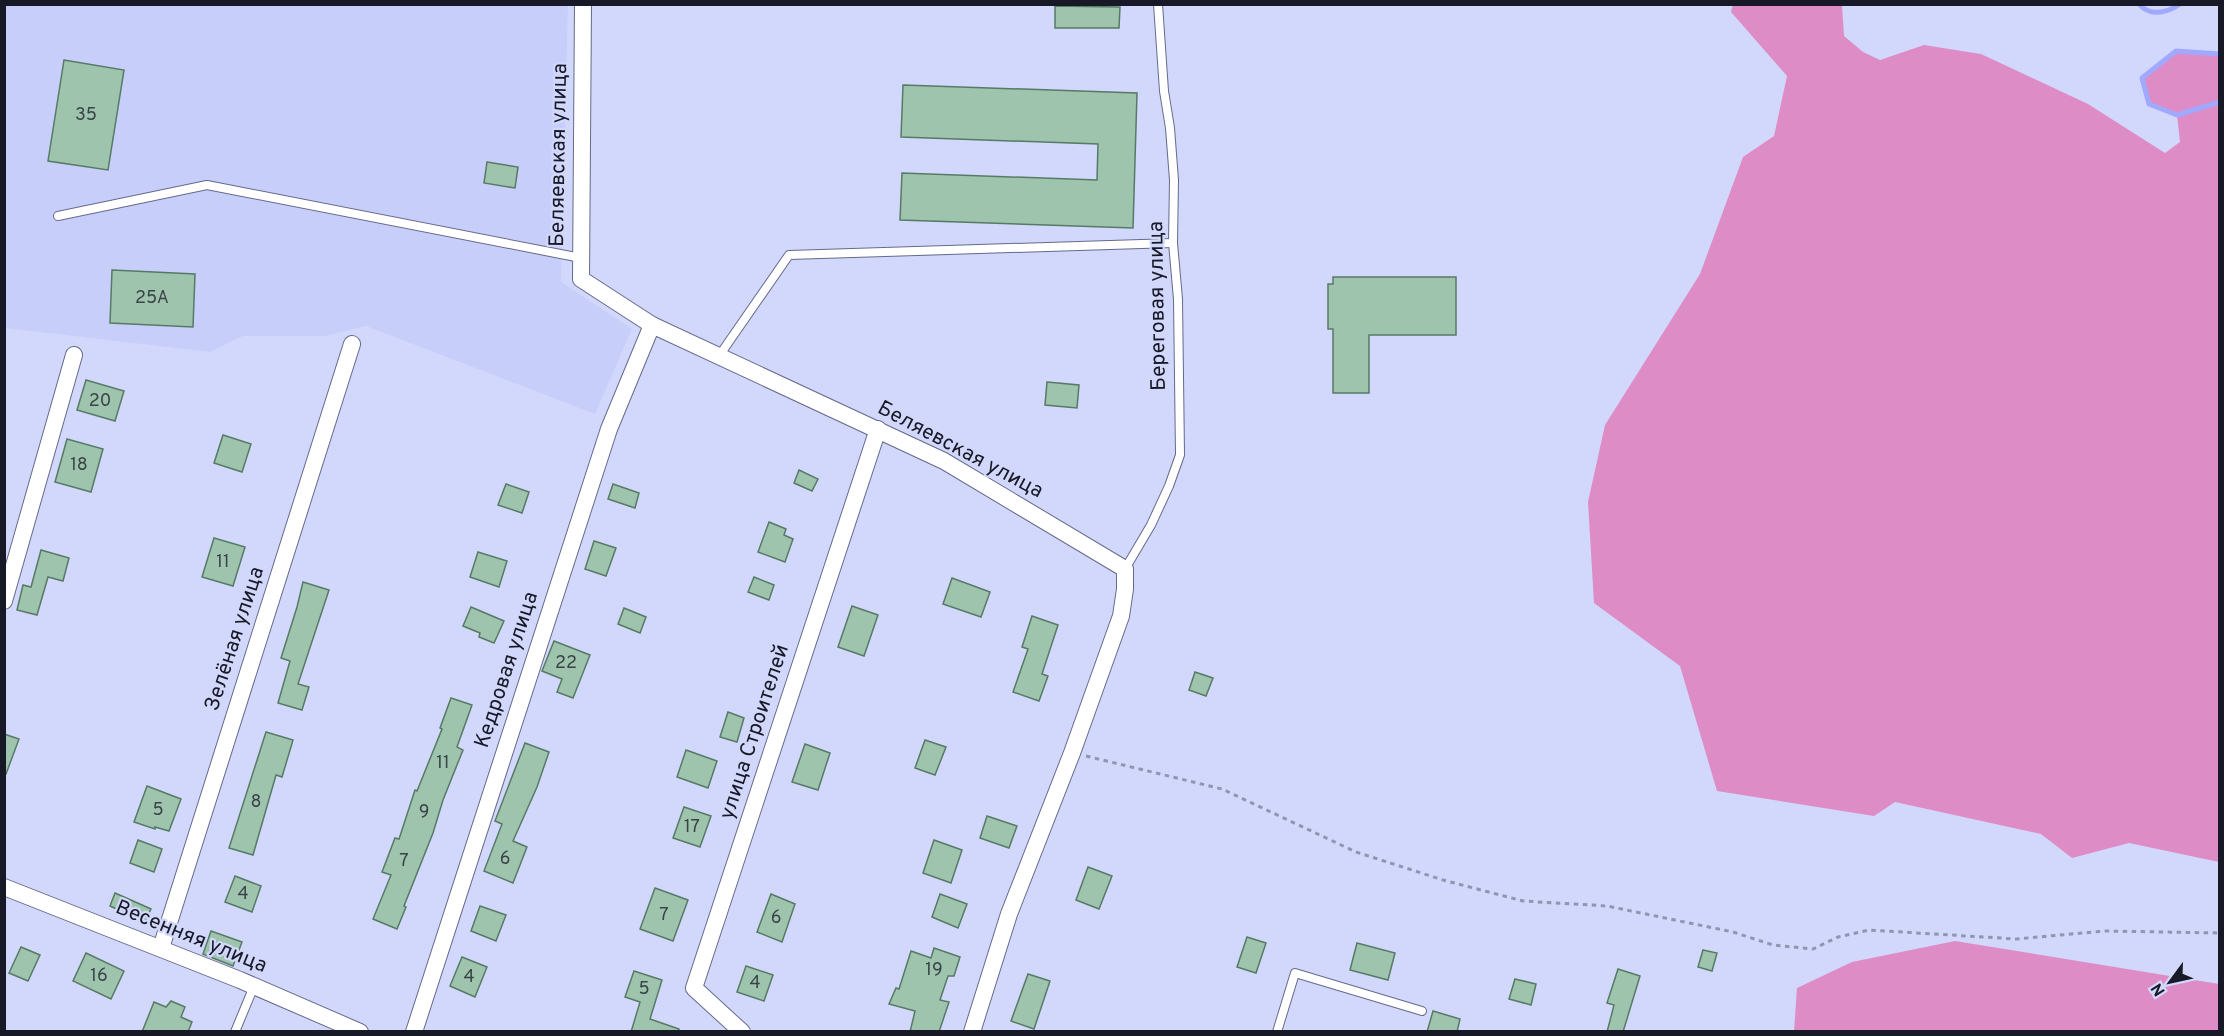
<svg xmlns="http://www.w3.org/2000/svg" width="2224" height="1036" font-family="Overpass,sans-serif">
	<rect width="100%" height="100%" fill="#d2d8fc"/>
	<path fill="#c8cefa" d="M5,5H568L561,282L632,329L595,414L366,326L325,336H243L210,352L5,328Z"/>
	<g fill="#de8cc6">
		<path d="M1733,4L1842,5L1844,36L1863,52L1880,60L1924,45L1981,54L2088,104L2165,153L2180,142L2177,115L2149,104L2142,78L2176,51L2219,54V862L2129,843L2072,858L2041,834L1895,802L1874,816L1717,791L1680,666L1594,603L1588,502L1605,425L1700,274L1743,157L1774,136L1787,76L1731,12Z"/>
		<path d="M1955,941L2219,984V1031H1794L1797,988L1852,962Z"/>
	</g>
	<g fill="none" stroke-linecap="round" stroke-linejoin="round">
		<g stroke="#a1a9ff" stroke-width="5">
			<path d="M2139,4C2150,17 2167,13 2180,4"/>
			<path d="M2220,54L2176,51L2142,78L2149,104L2177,115L2220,102"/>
		</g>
	</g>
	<g fill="#9ec4ad" stroke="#577a66" stroke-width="1.5">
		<path d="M1055,6L1120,7L1119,28H1055Z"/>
		<path d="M64,60L124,70L108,170L48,161Z"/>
		<path d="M903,85L1137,93L1133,228L900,220L902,173L1097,180L1098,144L901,137Z"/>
		<path d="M487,162L518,167L515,188L484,183Z"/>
		<path d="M112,270L195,274L193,327L110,323Z"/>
		<path d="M1333,277H1456V335H1369V393H1333V329H1328V284H1333Z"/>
		<path d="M86,380L124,391L115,421L77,410Z"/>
		<path d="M1047,382L1079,385L1077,408L1045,405Z"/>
		<path d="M223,435L251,444L242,472L214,463Z"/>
		<path d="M67,439L103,449L91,492L55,482Z"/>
		<path d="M799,470L818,479L812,491L794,483Z"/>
		<path d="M506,484L529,492L522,513L498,505Z"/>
		<path d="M613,484L639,493L635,508L608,499Z"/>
		<path d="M769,522L786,529L784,535L793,539L785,562L758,552Z"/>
		<path d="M214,538L245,547L233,586L202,577Z"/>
		<path d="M594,541L616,548L606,576L585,569Z"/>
		<path d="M41,550L69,558L63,581L48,577L37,615L17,610L23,585L31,587Z"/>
		<path d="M478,552L507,561L499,587L470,577Z"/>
		<path d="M754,577L774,585L769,600L748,592Z"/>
		<path d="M952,578L990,592L981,617L943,604Z"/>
		<path d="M303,582L329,590L298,684L309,687L302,710L278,703L290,661L281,658L297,607Z"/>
		<path d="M852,606L878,615L864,656L838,647Z"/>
		<path d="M471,607L504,621L494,643L479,637L480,633L463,626Z"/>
		<path d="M624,608L646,617L640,633L618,624Z"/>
		<path d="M1032,616L1058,625L1042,674L1048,676L1039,701L1013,692L1028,649L1022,647Z"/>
		<path d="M554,641L590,655L573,698L557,692L562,679L542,671Z"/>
		<path d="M1195,672L1213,678L1206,696L1189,690Z"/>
		<path d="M451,698L472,705L457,747L463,750L443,800L433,833L404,906L406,907L397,929L373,919L391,875L382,872L395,838L399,839L415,790L417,791L442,729L440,728Z"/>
		<path d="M728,712L744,718L737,742L720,737Z"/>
		<path d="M266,732L293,740L282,777L276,775L253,855L229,848Z"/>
		<path d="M4,734L19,739L6,774H4Z"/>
		<path d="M925,740L946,747L935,775L915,768Z"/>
		<path d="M525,743L549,752L537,787L513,841L527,847L513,883L484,871L502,824L495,821Z"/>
		<path d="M805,744L830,753L818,790L792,782Z"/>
		<path d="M686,750L717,761L708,788L677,777Z"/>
		<path d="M147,786L181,799L169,831L155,827V829L134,822Z"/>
		<path d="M684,807L711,816L700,847L673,838Z"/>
		<path d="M987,816L1017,826L1009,848L980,838Z"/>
		<path d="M138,840L162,849L154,872L130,863Z"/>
		<path d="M934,840L962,850L951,883L923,873Z"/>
		<path d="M1088,867L1112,876L1099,909L1076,900Z"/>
		<path d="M235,876L261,886L252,912L225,902Z"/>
		<path d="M655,888L688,900L673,941L640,929Z"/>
		<path d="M115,893L151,909L145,922L110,906Z"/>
		<path d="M771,894L795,904L782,942L757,932Z"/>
		<path d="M940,894L967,904L958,928L932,917Z"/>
		<path d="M480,906L506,915L496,941L471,931Z"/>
		<path d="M211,931L242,942L233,966L203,954Z"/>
		<path d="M1247,937L1266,943L1256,973L1237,967Z"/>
		<path d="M1357,943L1395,953L1388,980L1350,970Z"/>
		<path d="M21,947L40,955L28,981L9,973Z"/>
		<path d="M934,948L960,957L954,976H948L940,1000L949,1002L939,1032H910L915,1011L889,1004L896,988L899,989L911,951L931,958Z"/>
		<path d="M1703,950L1717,953L1712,971L1698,967Z"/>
		<path d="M86,953L124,971L111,999L73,981Z"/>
		<path d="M462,957L487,967L475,997L450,986Z"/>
		<path d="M746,966L773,975L764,1001L737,992Z"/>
		<path d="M1618,969L1640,976L1623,1032H1607L1614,1005L1607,1003Z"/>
		<path d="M634,971L662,980L650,1019L679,1029L678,1032H631L640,1002L625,997Z"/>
		<path d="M1028,974L1050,981L1034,1029L1011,1021Z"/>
		<path d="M1515,979L1536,984L1531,1005L1509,999Z"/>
		<path d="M171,1001L185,1007L181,1017L192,1022L188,1032H142L154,1002L166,1007Z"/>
		<path d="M1433,1011L1460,1019L1457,1032H1427Z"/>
	</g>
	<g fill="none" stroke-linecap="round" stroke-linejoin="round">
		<defs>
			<g id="service">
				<path d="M58,216L207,185L581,258"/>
				<path d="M719,356L789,255L1173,243"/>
				<path d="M1125,569L1151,525L1169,486L1180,455L1178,299L1173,243L1174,180L1170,128L1164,91L1158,4"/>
				<path d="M235,1032L254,986"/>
				<path d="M1277,1032L1295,973L1422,1011"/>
			</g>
			<g id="minor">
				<path d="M583,4L581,279L652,325L944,461L1125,569V589L1121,616L1072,753L1009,914L972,1032"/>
				<path d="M4,601L74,355"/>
				<path d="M4,887L240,980L360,1032"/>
				<path d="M161,948L352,344"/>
				<path d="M414,1032L609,429L652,325"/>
				<path d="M742,1032L694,988L878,429"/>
			</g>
		</defs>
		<use href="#service" stroke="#666a8a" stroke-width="10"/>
		<use href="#minor" stroke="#666a8a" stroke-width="18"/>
		<path stroke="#9195b1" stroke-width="3" stroke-dasharray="4.5 4.5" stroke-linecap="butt" d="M1086,756L1222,789L1356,852L1443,880L1523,901L1607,906L1733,932L1773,945L1813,949L1838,937L1869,930L2016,939L2105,931L2220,933"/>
		<use href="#service" stroke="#fff" stroke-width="8"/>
		<use href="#minor" stroke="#fff" stroke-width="16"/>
	</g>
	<g text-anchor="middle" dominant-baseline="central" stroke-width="4.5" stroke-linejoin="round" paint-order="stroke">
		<g font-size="18" fill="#3a4448">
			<text x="86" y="115">35</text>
			<text x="152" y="298">25А</text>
			<text x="100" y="401">20</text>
			<text x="79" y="465">18</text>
			<text x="223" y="562">11</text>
			<text x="566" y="663">22</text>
			<text x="443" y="763">11</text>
			<text x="256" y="802">8</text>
			<text x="158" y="810">5</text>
			<text x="424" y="812">9</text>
			<text x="692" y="827">17</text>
			<text x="505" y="859">6</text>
			<text x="404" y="861">7</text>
			<text x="243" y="894">4</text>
			<text x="664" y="915">7</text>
			<text x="776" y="918">6</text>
			<text x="934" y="970">19</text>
			<text x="99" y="976">16</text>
			<text x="469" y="977">4</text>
			<text x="755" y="983">4</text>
			<text x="644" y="989">5</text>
		</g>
		<g font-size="21" fill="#181926" stroke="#d2d8fc">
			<text transform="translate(559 155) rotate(-89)">Беляевская улица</text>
			<text transform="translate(1158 306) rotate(-91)">Береговая улица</text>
			<text transform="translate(960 450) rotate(28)">Беляевская улица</text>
			<text transform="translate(235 639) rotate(-72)">Зелёная улица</text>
			<text transform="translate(507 670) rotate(-72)">Кедровая улица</text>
			<text transform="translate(755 732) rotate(-72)">улица Строителей</text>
			<text transform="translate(191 937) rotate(22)">Весенняя улица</text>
		</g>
	</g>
	<rect width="2224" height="1036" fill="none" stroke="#181926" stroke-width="12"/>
	<g transform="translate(2170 982) rotate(237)" stroke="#d2d8fc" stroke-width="4.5" paint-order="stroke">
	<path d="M0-4.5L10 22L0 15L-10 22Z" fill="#181926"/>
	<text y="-9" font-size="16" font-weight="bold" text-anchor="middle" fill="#181926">N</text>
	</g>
</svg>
